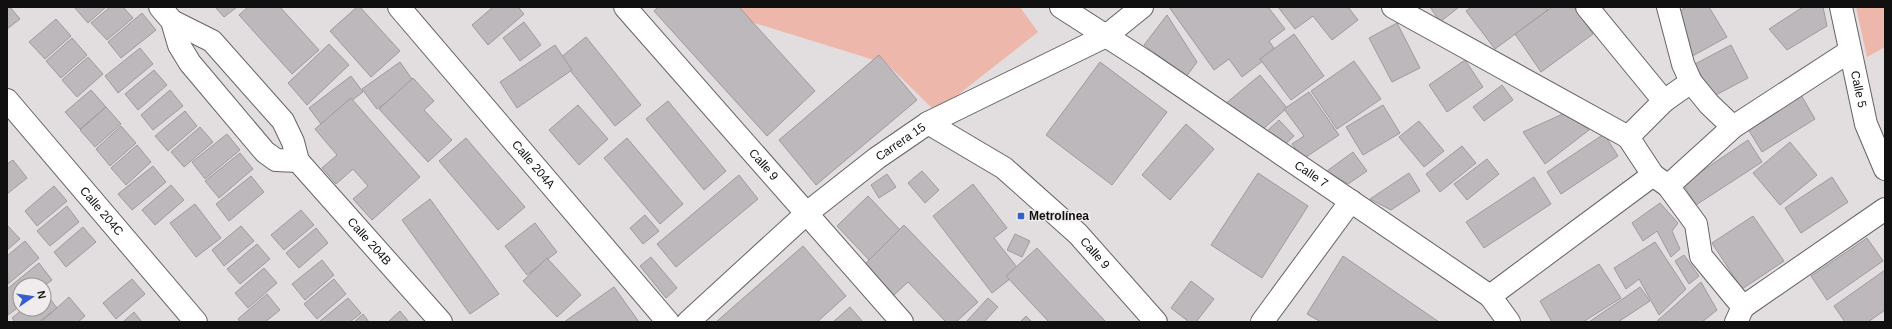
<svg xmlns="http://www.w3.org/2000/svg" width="1892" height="329" font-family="Arial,sans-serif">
	<rect width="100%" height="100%" fill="#e2dddf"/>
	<g fill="#edb8ab">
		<path d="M703,7H1020L1038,32L936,112L887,64Z"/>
		<path d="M1856,7H1885V47L1867,57Z"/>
	</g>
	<g fill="#bcb8bb" stroke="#9e9a9d">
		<path d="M7,7H10L20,19L7,29Z"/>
		<path d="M74,7H106L88,23Z"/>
		<path d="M110,7H123L133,18L107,40L91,23Z"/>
		<path d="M215,7H237L224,17Z"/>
		<path d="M248,7H280L319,50L292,74L239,15Z"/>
		<path d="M357,7H360L400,51L371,77L330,31Z"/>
		<path d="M493,7H518L524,14L488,45L472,25Z"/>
		<path d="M658,7H739L815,91L767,136L654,11Z"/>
		<path d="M1169,7H1268L1285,29L1269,41L1276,51L1242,77L1229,59L1214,70Z"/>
		<path d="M1278,7H1348L1358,20L1332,40L1313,16L1295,29Z"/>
		<path d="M1430,7H1459L1440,22Z"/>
		<path d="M1471,7H1546L1548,10L1495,49L1466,11Z"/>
		<path d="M1552,7H1574L1593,34L1541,72L1515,34Z"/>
		<path d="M1686,7H1709L1727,37L1687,59L1672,17Z"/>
		<path d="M1803,7H1823L1827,26L1787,50L1769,29Z"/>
		<path d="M142,13L156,30L121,58L108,42Z"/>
		<path d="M1167,15L1197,62L1186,77L1144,45Z"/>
		<path d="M56,19L71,36L45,59L29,42Z"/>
		<path d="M524,22L541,45L520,61L503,38Z"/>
		<path d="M1397,23L1420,68L1392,82L1369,38Z"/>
		<path d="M1294,34L1324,76L1291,100L1260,59Z"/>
		<path d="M586,37L641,105L615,126L560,58Z"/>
		<path d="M72,38L87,55L61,78L46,61Z"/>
		<path d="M329,44L349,65L307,105L288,83Z"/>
		<path d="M555,45L572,70L517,108L500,82Z"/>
		<path d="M1731,45L1748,78L1712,97L1695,64Z"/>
		<path d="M140,48L153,64L118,93L105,76Z"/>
		<path d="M879,55L917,100L816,185L779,140Z"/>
		<path d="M88,57L103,74L77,97L62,80Z"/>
		<path d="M1465,60L1483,87L1447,112L1429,85Z"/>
		<path d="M1354,61L1381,99L1337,129L1311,91Z"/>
		<path d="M400,62L414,82L377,109L362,89Z"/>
		<path d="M1100,62L1167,112L1112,185L1046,135Z"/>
		<path d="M154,70L167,85L138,110L125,94Z"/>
		<path d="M1260,75L1287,108L1263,129L1225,104Z"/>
		<path d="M351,76L363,92L321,124L309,108Z"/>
		<path d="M413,78L434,101L424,110L452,140L428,162L379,109Z"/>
		<path d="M1502,85L1513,100L1484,121L1473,107Z"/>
		<path d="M91,90L106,107L80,129L65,112Z"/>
		<path d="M170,90L183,106L153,130L141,115Z"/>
		<path d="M1309,92L1339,135L1303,159L1292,144L1304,136L1284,109Z"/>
		<path d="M1801,95L1815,119L1762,152L1748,129Z"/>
		<path d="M351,98L420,177L372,220L353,199L368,186L353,169L336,184L322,168L337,155L315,129Z"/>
		<path d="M668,101L726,171L704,190L646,119Z"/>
		<path d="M578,105L608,139L579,165L549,130Z"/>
		<path d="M1383,105L1400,133L1363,155L1346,127Z"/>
		<path d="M106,107L121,124L95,147L80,130Z"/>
		<path d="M185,111L197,126L168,151L155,136Z"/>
		<path d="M1565,113L1589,130L1545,164L1523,132Z"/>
		<path d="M1279,120L1294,136L1281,148L1267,131Z"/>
		<path d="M1419,121L1444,151L1424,167L1399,137Z"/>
		<path d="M1186,124L1214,149L1170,200L1142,175Z"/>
		<path d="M121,126L136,143L110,166L96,149Z"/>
		<path d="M200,127L213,142L184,167L171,152Z"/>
		<path d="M227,134L240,150L205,179L192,162Z"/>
		<path d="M1604,134L1618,156L1561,194L1547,172Z"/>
		<path d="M466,138L525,207L498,230L439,161Z"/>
		<path d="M627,138L683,204L660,224L604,158Z"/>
		<path d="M1748,140L1762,162L1696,205L1683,184Z"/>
		<path d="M1790,142L1817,175L1780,205L1753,173Z"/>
		<path d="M137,145L151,162L126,185L111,168Z"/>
		<path d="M1462,146L1476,163L1440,192L1426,174Z"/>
		<path d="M1353,152L1367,171L1348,184L1327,171Z"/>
		<path d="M240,153L253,169L219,198L205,181Z"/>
		<path d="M1487,159L1499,174L1467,200L1454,184Z"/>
		<path d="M13,160L27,178L7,194V164Z"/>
		<path d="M153,166L166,182L132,210L118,194Z"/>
		<path d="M922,171L939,190L925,203L908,183Z"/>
		<path d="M1258,173L1308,206L1262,278L1211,245Z"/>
		<path d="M1409,173L1420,191L1391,210L1370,199Z"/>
		<path d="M887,174L896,187L879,198L871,185Z"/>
		<path d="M739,175L758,199L676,267L657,244Z"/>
		<path d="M251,176L264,192L229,221L216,204Z"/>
		<path d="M1534,177L1551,204L1484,248L1466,222Z"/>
		<path d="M1832,177L1848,202L1801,233L1785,208Z"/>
		<path d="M973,184L1007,228L994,238L1020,271L992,293L933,216Z"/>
		<path d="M171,185L184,200L155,225L142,210Z"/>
		<path d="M54,186L67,201L37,226L25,211Z"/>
		<path d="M868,196L902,232L871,262L837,226Z"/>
		<path d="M430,199L499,294L470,314L402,220Z"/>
		<path d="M1660,203L1678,223L1672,231L1680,249L1671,257L1657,231L1643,241L1632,223Z"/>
		<path d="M195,204L221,238L196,257L170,223Z"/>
		<path d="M67,206L79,222L50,246L37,231Z"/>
		<path d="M301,210L314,225L284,250L271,235Z"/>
		<path d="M645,215L659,231L643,244L630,228Z"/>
		<path d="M1753,216L1784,261L1742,289L1712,243Z"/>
		<path d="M535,223L557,252L527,275L505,246Z"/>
		<path d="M904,225L978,302L956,322H946L908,282L894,295L865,264Z"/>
		<path d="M7,226H8L20,239L7,250Z"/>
		<path d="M241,226L254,241L224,266L212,250Z"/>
		<path d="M83,227L96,242L66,267L54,252Z"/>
		<path d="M316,228L328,243L299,268L286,253Z"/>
		<path d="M1015,234L1030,241L1022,257L1007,250Z"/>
		<path d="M1867,238L1883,261L1827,300L1811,276Z"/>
		<path d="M25,241L39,258L8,284L7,256Z"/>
		<path d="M1655,242L1686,289L1659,315L1639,279L1626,289L1614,268Z"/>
		<path d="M257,244L270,259L240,284L227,269Z"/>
		<path d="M803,246L846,296L817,322H716Z"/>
		<path d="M1037,248L1106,322H1049L1006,276Z"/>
		<path d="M1684,255L1699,276L1689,284L1675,261Z"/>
		<path d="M1343,256L1439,322H1321L1307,314Z"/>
		<path d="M651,257L677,288L666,298L640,266Z"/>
		<path d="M547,258L581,295L557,317L523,281Z"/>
		<path d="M322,260L334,275L305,300L292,284Z"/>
		<path d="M39,263L52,280L44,286V285H20V306L8,315L7,289Z"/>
		<path d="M1599,264L1621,298L1583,322H1552L1540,301Z"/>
		<path d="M264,268L277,283L248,308L235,293Z"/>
		<path d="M1885,270V310L1868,322H1845L1834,306Z"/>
		<path d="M132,279L145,294L116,319L103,303Z"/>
		<path d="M334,279L346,294L317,319L304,304Z"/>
		<path d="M1191,281L1214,299L1196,322H1189L1171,308Z"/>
		<path d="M1701,282L1717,310L1702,322H1656Z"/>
		<path d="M614,287L639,322H564Z"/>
		<path d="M1640,287L1650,301L1618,322H1589Z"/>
		<path d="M45,292L57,308L39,322H15L12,318L23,309H44Z"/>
		<path d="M267,294L280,310L265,322H240L238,319Z"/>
		<path d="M69,297L85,316L78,322H41Z"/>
		<path d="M348,298L361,313L350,322H319Z"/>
		<path d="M988,298L998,307L984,322H966Z"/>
		<path d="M850,307L863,322H833Z"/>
		<path d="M400,311L409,322H388Z"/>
		<path d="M134,312L142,322H123Z"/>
		<path d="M363,314L369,322H354Z"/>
		<path d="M1026,316L1032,322H1020Z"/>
	</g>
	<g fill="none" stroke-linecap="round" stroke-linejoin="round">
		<defs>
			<g id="minor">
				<path d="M160,7L172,21L179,45L190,63L265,152L276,160L298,161"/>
				<path id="s1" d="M399,7L668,322"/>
				<path id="s2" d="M625,7L902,322"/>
				<path id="s3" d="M1061,7L1148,63L1490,296L1509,322"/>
				<path d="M1393,7L1628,137"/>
				<path d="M1587,7L1664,101"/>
				<path d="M1668,7L1683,64L1691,82"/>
				<path id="s4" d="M1841,7L1866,124L1885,169"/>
				<path id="s5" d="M172,21L212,41L283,121L293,142L298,161L441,322"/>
				<path id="s6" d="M7,100L196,322"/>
				<path id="s7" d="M928,123L1004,168L1078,234L1156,322"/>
				<path d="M1653,175L1628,137L1664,101L1691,82L1709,104L1733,127"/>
				<path d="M1668,186L1696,224L1701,256L1743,307L1736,322"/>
				<path d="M1490,296L1653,175L1668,186L1733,127L1850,51"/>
				<path d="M1743,307L1885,209"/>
				<path id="s8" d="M688,322L807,213L877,158L928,123L1106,36L1142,7"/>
				<path d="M1262,322L1351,201"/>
			</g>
		</defs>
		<use href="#minor" stroke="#676364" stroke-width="24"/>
		<use href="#minor" stroke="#fff" stroke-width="22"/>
	</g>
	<rect fill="#355ece" stroke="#f0ebec" stroke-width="1.5" x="1017" y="212" width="8" height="8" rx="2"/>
	<g text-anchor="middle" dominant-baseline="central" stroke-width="3" stroke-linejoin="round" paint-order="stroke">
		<g font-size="12" fill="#111010" stroke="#f0ebec">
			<text stroke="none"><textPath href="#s4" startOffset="84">Calle 5</textPath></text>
			<text stroke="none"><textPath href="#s8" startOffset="279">Carrera 15</textPath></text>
			<text stroke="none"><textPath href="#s1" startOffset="207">Calle 204A</textPath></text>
			<text stroke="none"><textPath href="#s2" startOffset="210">Calle 9</textPath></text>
			<text stroke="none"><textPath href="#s3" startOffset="301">Calle 7</textPath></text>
			<text stroke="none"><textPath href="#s6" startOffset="146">Calle 204C</textPath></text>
			<text stroke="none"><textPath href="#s5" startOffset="302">Calle 204B</textPath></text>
			<text stroke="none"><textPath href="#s7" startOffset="213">Calle 9</textPath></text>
		</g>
		<g font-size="12" font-weight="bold" fill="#111010" stroke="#f0ebec" text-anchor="start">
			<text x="1029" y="216">Metrolínea</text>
		</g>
	</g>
	<rect width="1892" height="329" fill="none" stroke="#111010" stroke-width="16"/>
	<g transform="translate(32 297) rotate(77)"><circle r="19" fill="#f0ebec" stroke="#979394"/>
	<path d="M0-3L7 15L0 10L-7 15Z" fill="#355ece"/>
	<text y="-6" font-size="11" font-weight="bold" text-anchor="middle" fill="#111010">N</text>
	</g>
</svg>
